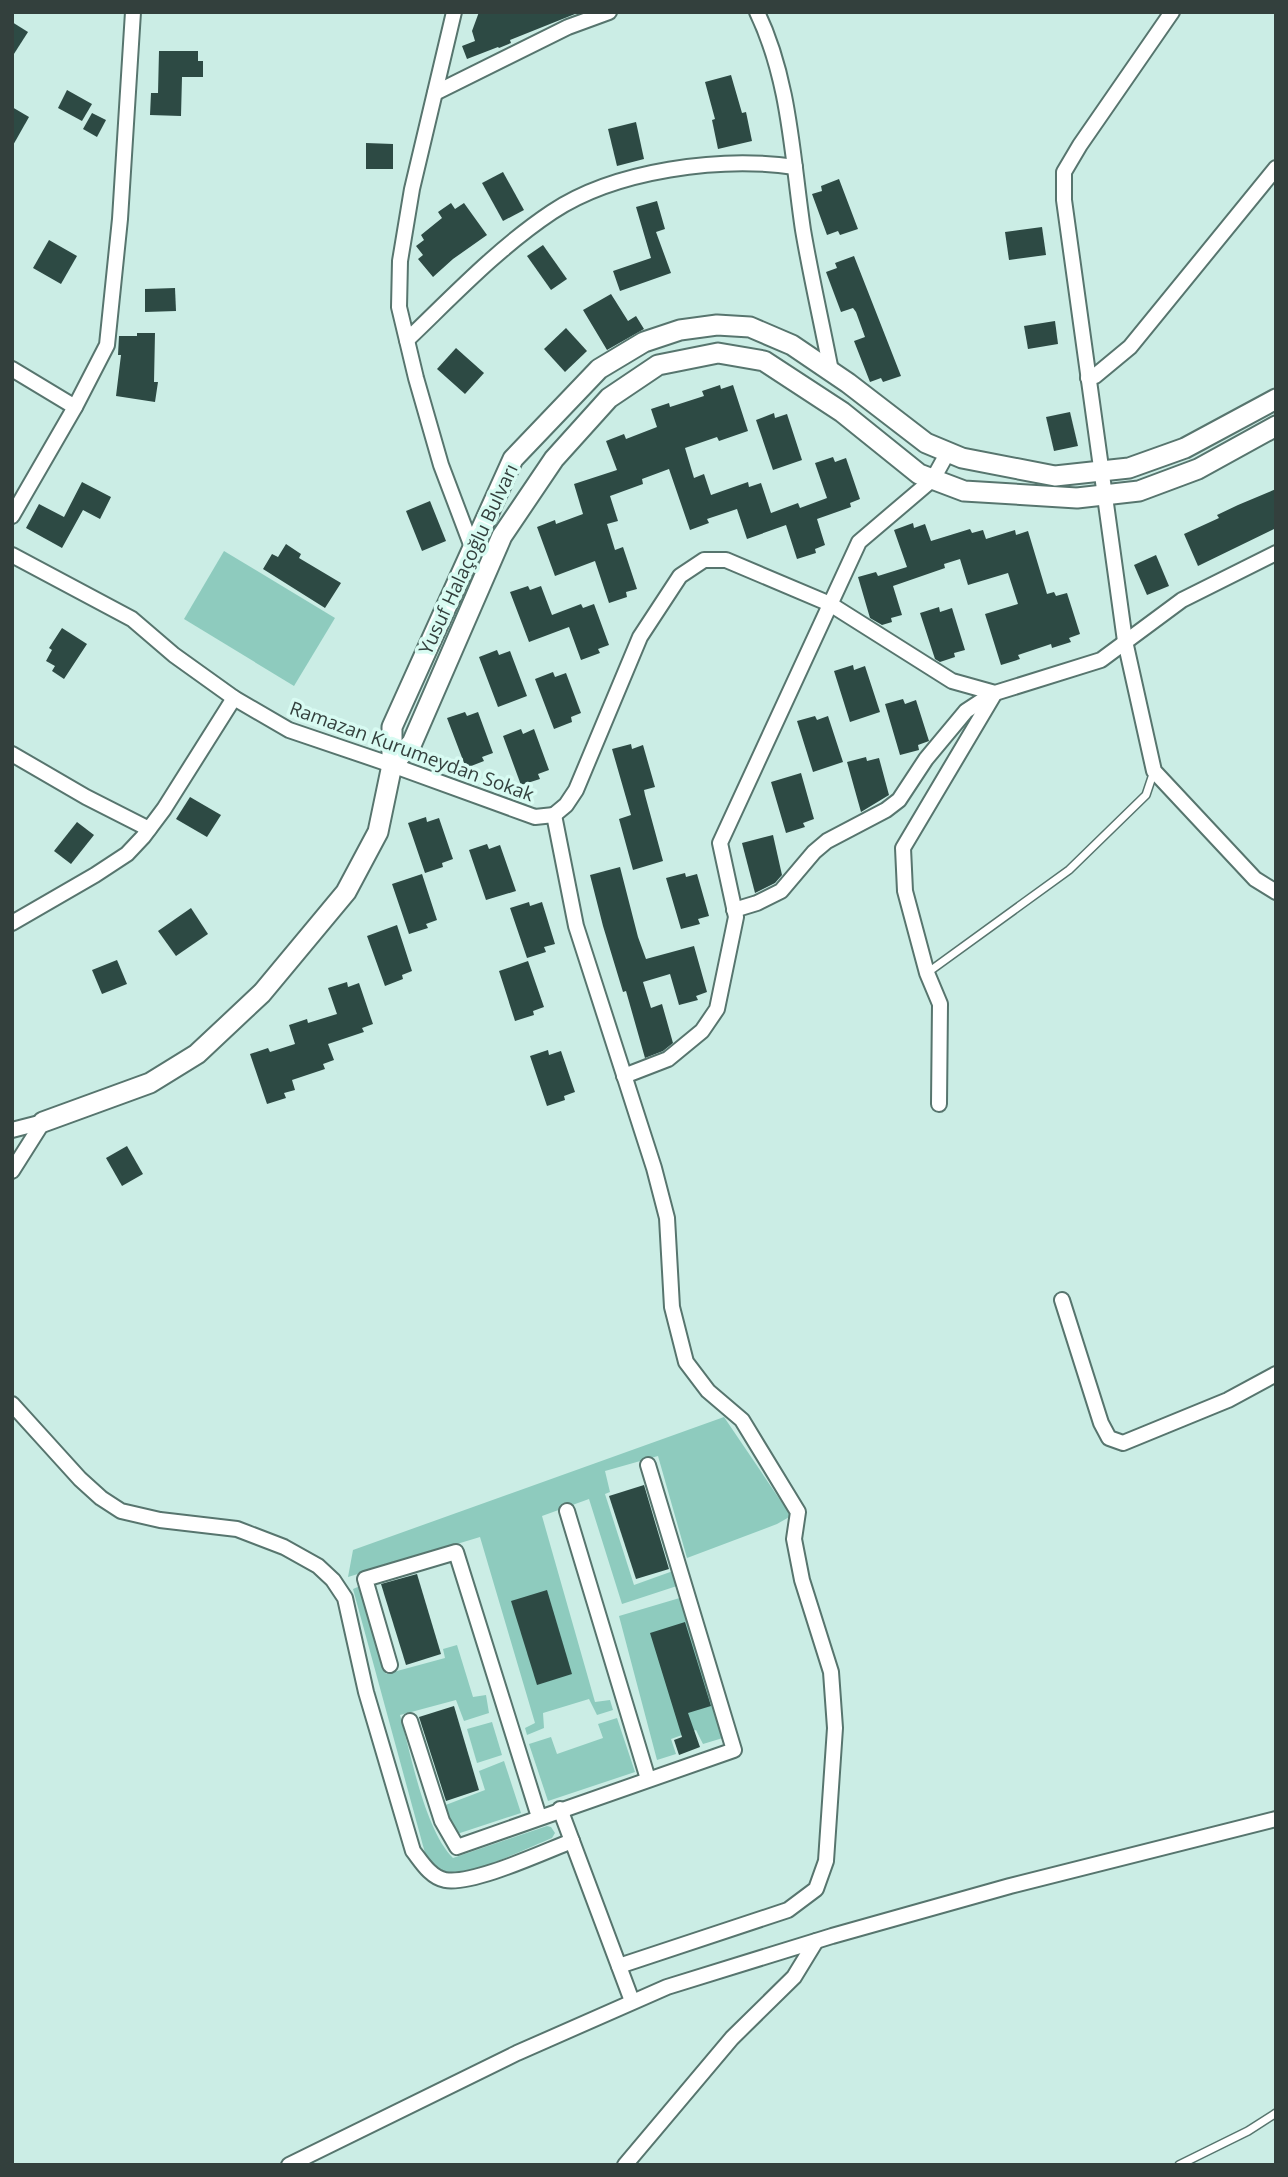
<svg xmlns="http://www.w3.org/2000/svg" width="1288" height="2177" font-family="'Open Sans',sans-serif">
	<rect width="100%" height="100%" fill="#cbede5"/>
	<g fill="#8ecbbe">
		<path d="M224,551L335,618L294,686L184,619Z"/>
		<path d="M724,1417L791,1516L777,1524L687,1558L658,1456L605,1471L610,1492L605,1494L634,1585L673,1571L680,1585L622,1604L589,1499L542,1516L595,1702L610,1700L613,1710L597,1715L589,1699L543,1713L544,1728L527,1735L525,1728L535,1723L480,1537L348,1577L353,1550Z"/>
		<path d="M360,1586L386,1674L445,1658L443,1649L457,1645L473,1697L486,1695L489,1713L464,1721L456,1700L400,1715C411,1755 425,1830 453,1858L547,1826L551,1827L555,1833L552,1838C532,1846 468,1877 450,1873C438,1870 432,1863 425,1853L353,1589Z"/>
		<path d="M683,1597L726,1737L703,1744L696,1730L671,1739L676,1754L657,1760L619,1616Z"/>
		<path d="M617,1718L635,1772L548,1801L529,1744L551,1737L557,1754L603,1738L598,1724Z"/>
		<path d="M492,1722L502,1755L477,1763L467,1729Z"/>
		<path d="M504,1761L521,1813L454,1835L443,1806L485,1790L479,1771Z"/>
	</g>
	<g fill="#2d4a44">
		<path d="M479,12H580L510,40L511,43L499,48L498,47L467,59L462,46L475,41L472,31Z"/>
		<path d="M12,22L28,32L12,57Z"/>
		<path d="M159,51H198V61H203V77H182L181,116L150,115L151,93H158Z"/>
		<path d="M731,75L742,113L746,112L752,141L718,149L712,120L715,119L705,82Z"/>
		<path d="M67,90L92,104L82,121L58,108Z"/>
		<path d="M12,107L29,117L12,147Z"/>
		<path d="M92,113L106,120L97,137L83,129Z"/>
		<path d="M636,122L644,159L617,166L608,129Z"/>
		<path d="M366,143L393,144V169H366Z"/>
		<path d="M503,172L524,210L503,221L482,183Z"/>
		<path d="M839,179L858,229L840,235L838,231L827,235L812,194L822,191L821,186Z"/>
		<path d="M657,201L665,229L656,232L671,273L620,291L613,271L651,258L636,207Z"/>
		<path d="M451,203L455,209L464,203L487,235L453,259L433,277L418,259L423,255L416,246L424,240L421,235L442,218L438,212Z"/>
		<path d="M1042,227L1046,255L1009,260L1005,232Z"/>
		<path d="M49,240L77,256L61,284L33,268Z"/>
		<path d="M543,245L567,279L551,290L527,256Z"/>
		<path d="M854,256L901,376L883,382L881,378L870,382L854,341L865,337L856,312L853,308L841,312L826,272L837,268L835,263Z"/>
		<path d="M175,288L176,311L145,312V289Z"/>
		<path d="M611,294L628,321L636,316L644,329L607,350L583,310Z"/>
		<path d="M1055,321L1058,344L1028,349L1024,326Z"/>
		<path d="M566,328L587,351L565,372L544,349Z"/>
		<path d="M137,333H155L154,382H158L155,402L116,396L121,355H118L119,336H137Z"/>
		<path d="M456,348L484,373L465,394L437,369Z"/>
		<path d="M720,385L721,389L733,385L748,431L719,441L717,437L685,448L694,478L704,474L711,495L748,482L749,487L761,483L771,513L798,503L800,508L827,498L815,463L833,457L835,462L846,458L860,499L850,503L851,507L817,519L825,545L815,549L816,553L797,559L786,525L747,539L737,509L707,519L709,523L690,530L669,469L642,479L643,484L610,496L618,521L607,524L615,550L623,547L637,589L626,592L627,597L609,603L595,561L555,576L537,527L555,520L556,524L583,514L574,484L617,470L606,441L624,434L626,439L657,427L651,409L669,403L670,407L704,396L702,391Z"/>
		<path d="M1070,412L1078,446L1054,451L1046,417Z"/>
		<path d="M774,413L775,418L787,414L802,460L773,470L756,420Z"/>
		<path d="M82,482L111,497L100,519L83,510L62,548L26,528L39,504L64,517Z"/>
		<path d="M1276,489V528L1198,566L1184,534L1219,518L1217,515L1238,505Z"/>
		<path d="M430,501L446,541L422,551L406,511Z"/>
		<path d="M913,523L914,528L925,524L931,541L970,529L972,533L983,530L986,539L1015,530L1016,535L1028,531L1047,594L1054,592L1056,596L1067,593L1080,634L1069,638L1071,642L1052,648L1051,644L1018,655L1020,659L1001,665L985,614L1018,604L1008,573L968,585L960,559L944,564L945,568L893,586L902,615L891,618L892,622L882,625L870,618L858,577L876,572L878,576L907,567L894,530Z"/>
		<path d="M286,544L301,554L299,558L341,583L325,608L263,569L272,554L278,557Z"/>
		<path d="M1156,555L1169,586L1147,595L1134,565Z"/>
		<path d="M528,586L530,590L541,586L552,615L581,604L583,608L594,604L609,645L598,649L600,653L581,660L569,627L529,642L510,592Z"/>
		<path d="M939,607L940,612L952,608L965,650L954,653L955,657L940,662L935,659L920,613Z"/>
		<path d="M62,628L87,644L64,679L52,671L55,666L46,661L52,650L49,648Z"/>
		<path d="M497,650L499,655L510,651L527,696L498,707L479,657Z"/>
		<path d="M853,665L854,670L865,666L880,712L850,722L834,671Z"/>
		<path d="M553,672L555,677L566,673L581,713L571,717L572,722L554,729L535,679Z"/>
		<path d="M903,699L905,704L916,700L929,741L918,745L919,750L900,755L885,704Z"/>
		<path d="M465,712L467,716L478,712L493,753L482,757L484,761L466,768L447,718Z"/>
		<path d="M815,716L817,720L828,716L843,762L813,772L797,721Z"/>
		<path d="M521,729L523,734L534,729L549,770L538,774L540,779L521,785L503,736Z"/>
		<path d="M631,744L632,749L643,745L655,787L644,790L645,795L663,861L633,870L619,819L631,815L612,749Z"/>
		<path d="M866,757L867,761L879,758L889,795L861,812L847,762Z"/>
		<path d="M801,773L814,819L803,823L805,827L786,833L771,782Z"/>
		<path d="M190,797L221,815L207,837L176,819Z"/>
		<path d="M426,817L427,822L439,818L453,859L442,863L443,867L425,873L408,823Z"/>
		<path d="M77,822L94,835L71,864L54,851Z"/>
		<path d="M773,835L782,875L775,883L755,893L742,843Z"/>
		<path d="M487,844L489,849L500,845L516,891L486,900L469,850Z"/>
		<path d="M620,867L638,937L646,959L694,946L707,992L696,996L698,1000L679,1005L670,974L643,982L651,1008L662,1004L673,1043L663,1051L645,1058L626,991L623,992L603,926L590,875Z"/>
		<path d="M685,873L686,877L697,874L709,916L698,919L700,924L681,929L666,878Z"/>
		<path d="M422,874L437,920L426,924L428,928L409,934L392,884Z"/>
		<path d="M529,902L530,906L542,902L555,944L544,947L546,952L527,958L510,908Z"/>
		<path d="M191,908L208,934L176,956L158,931Z"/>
		<path d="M397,925L412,971L402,975L403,979L385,986L367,936Z"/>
		<path d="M117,960L127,984L102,994L92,970Z"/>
		<path d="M528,961L544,1007L533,1011L534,1015L515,1021L499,971Z"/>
		<path d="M347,982L348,987L359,983L373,1024L362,1028L364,1032L328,1044L334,1060L323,1064L325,1069L292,1080L295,1090L284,1093L286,1098L267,1104L250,1054L268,1048L270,1052L295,1044L289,1025L307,1019L308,1023L337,1014L328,988Z"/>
		<path d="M548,1050L549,1055L561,1051L575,1092L564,1096L565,1100L547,1106L530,1056Z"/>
		<path d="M127,1146L143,1174L122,1186L106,1158Z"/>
		<path d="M644,1485L669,1569L636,1579L609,1496Z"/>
		<path d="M417,1574L441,1654L406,1665L381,1584Z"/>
		<path d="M547,1590L572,1674L537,1685L511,1601Z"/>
		<path d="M685,1622L711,1706L688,1713L700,1747L679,1755L674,1740L682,1737L650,1633Z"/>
		<path d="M454,1706L479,1790L446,1801L419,1717Z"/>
	</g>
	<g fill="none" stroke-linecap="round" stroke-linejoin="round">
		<defs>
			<g id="service">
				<path d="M927,973L1069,870L1146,795L1154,771"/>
				<path d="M1179,2165L1248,2131L1276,2113"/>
			</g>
			<g id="minor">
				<path d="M454,12L412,189L400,261L399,307L416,378L441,465L472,547"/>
				<path d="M757,12C790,81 792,156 803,230C811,277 822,324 831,371"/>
				<path d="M1172,12L1080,145L1064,172V200L1125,641L1154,771L1255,879L1276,892"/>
				<path d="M435,93L568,27L609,12"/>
				<path d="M407,340C453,296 498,248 552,212C615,170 721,156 795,167"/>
				<path d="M12,369L75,407"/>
				<path d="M1088,378L1095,376L1130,347L1276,168"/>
				<path d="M12,516L75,407L107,345L120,219L133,12"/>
				<path d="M12,555L132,619L174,655L234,698L289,730L392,765L535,817L554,815"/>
				<path d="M12,754L86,797L149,829"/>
				<path d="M554,815L576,926L654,1168L667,1218L672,1307L686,1362L708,1391L742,1420L798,1512L794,1539L802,1580L831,1672L835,1728L826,1861L816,1889L788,1910L619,1966"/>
				<path d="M554,815L566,805L576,790L640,637L680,576L704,560H726L830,604L952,681L995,693L1101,660L1182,600L1276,553"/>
				<path d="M734,910L757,903L781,891L814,852L827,841L886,810L899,800L926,759L966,711L992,694"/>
				<path d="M12,923L95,875L127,854L143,837L164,809L234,698"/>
				<path d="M624,1076L668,1059L702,1031L717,1009L736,917L720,843L859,542L933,479L948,452"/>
				<path d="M939,1104L940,1004L927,973L905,891L903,848L995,693"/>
				<path d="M12,1130L43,1122"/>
				<path d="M12,1171L43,1122"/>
				<path d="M1062,1300L1101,1423L1109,1438L1123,1443L1228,1400L1276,1374"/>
				<path d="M12,1404L80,1479L101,1498L121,1511L160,1520L237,1529L284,1547L318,1566L333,1580L345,1598L366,1692L413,1851C421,1861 430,1877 445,1880C473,1885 543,1852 572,1841"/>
				<path d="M567,1511L648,1779"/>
				<path d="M390,1665L365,1579L456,1552L539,1817"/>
				<path d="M410,1721L442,1821L457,1847L734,1750L648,1465"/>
				<path d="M560,1809L632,2001"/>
				<path d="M289,2165L517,2053L667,1987L832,1936L1010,1886L1276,1819"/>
				<path d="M625,2165L732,2038L794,1977L816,1941"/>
			</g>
			<g id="tertiary">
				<path d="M392,765L412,743L502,536L554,459L609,398L658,365L718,353L764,361L842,412L919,474L964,491L1077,498L1139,491L1198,469L1276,426"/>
				<path d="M43,1122L150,1083L197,1054L262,993L346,892L378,832L392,765V727L513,459L599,369L644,342L680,330L717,325L750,327L792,345L848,383L926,443L962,458L1055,476L1129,468L1185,448L1276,399"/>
			</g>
		</defs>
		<use href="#service" stroke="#57756e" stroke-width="10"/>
		<use href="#minor" stroke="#57756e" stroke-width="18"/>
		<use href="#tertiary" stroke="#57756e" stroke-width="23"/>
		<use href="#service" stroke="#fff" stroke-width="7"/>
		<use href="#minor" stroke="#fff" stroke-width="14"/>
		<use href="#tertiary" stroke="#fff" stroke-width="19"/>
	</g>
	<g text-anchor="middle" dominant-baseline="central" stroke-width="7" stroke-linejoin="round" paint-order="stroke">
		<g font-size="19" fill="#33403d" stroke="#d8fbf2">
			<text transform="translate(468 559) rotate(-65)">Yusuf Halaçoğlu Bulvarı</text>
			<text transform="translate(412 751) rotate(20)">Ramazan Kurumeydan Sokak</text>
		</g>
	</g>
	<rect width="1288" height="2177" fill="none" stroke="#33403d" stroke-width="28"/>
</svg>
